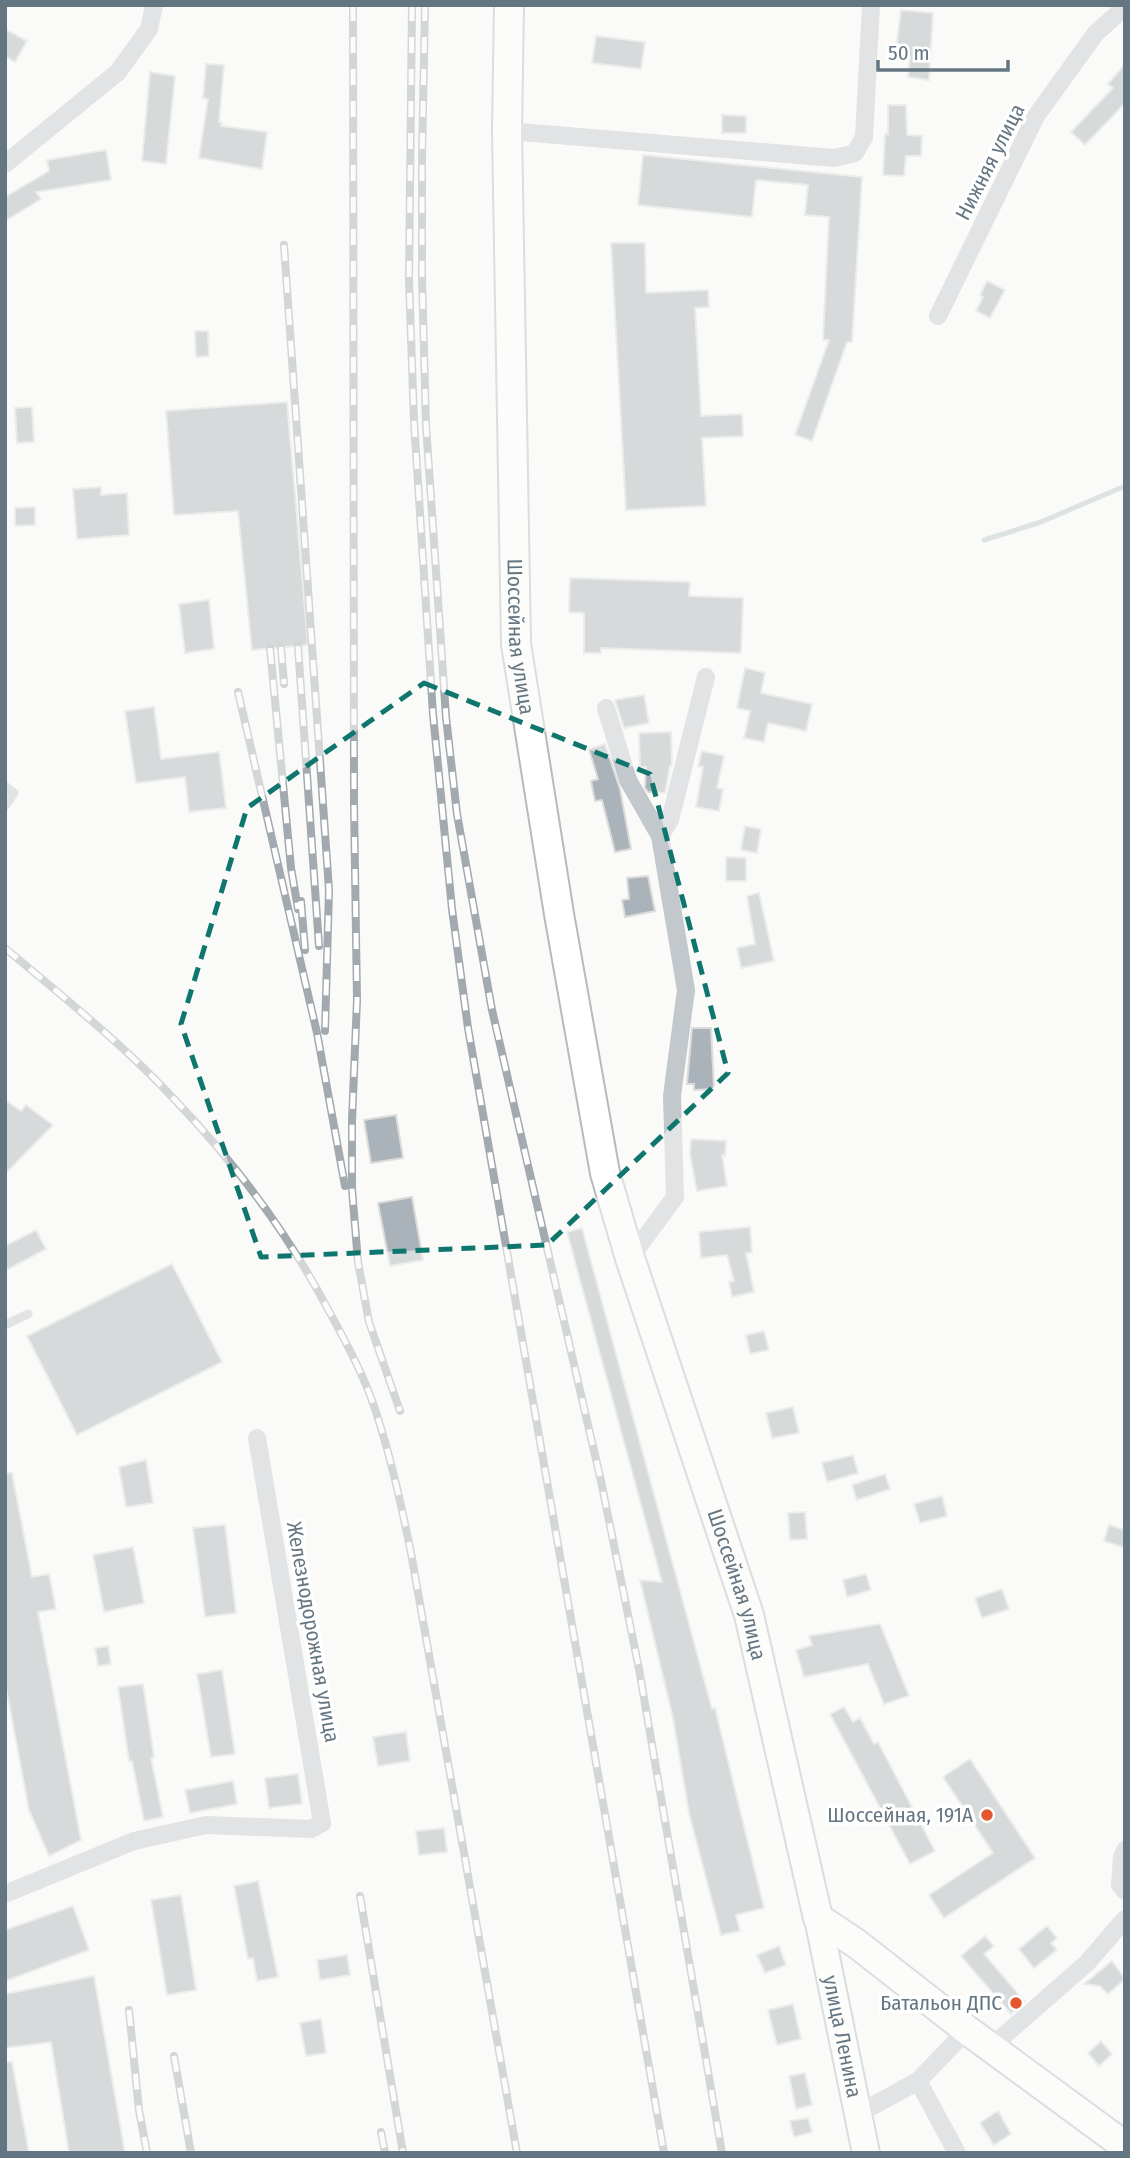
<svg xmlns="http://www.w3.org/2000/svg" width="1130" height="2158" font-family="'Fira Sans Condensed',sans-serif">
	<rect width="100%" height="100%" fill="#fafaf8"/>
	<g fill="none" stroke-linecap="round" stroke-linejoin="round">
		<path stroke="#bbc7cb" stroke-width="5" d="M984,540L1041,522L1125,486"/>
	</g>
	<g fill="#aab3b9" stroke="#dcdcda" stroke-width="2">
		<path d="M901,10L933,13L929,80L908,77L910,57L895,56Z"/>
		<path d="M5,29L27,41L15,62L5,56Z"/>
		<path d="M596,36L645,42L641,69L592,63Z"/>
		<path d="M206,64L224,65L219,122H222L221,126L267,132L262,169L199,158L208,99L203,98Z"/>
		<path d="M1125,64V103L1085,145L1071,132L1113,88L1108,84Z"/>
		<path d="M150,72L175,76L166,164L142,161Z"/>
		<path d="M888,105H906L907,135L922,136L921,156H906L904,176L883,175L885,134H888Z"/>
		<path d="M722,115L746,116V133H722Z"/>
		<path d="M106,150L111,180L36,192L41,199L5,221V197L49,171L47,160Z"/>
		<path d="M643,155L862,177L852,342H847L812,441L795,435L829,340H823L829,217L805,215L808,185L756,180L752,217L638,205Z"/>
		<path d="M611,243H645L646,293L708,290L709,307L695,308L701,416L742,414L743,436L702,438L706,506L626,510Z"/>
		<path d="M987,281L1005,290L990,318L976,311L983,297L980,295Z"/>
		<path d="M195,331H208L209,356L196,357Z"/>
		<path d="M287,402L308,645L252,650L238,511L174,515L166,411Z"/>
		<path d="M32,407L34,442L17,443L15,408Z"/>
		<path d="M101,487V495L127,493L129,535L77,539L73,489Z"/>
		<path d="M35,507V525L15,526V508Z"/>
		<path d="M570,578L690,582L689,596L743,598L741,653L601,648V653H584V613L569,612Z"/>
		<path d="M209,600L214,649L185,653L179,604Z"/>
		<path d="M745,668L765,673L761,693L812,704L806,731L768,723L764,742L744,738L750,711L737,708Z"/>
		<path d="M644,695L649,723L624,728L615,700Z"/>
		<path d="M154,707L161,759L219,752L226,808L189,812L185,777L136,783L125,711Z"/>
		<path d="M671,732L672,765L670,766L665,793L648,792L645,788L646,767H640L639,733Z"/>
		<path d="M605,744L620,789L631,849L615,852L602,800L595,801L591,781L598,779L589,749Z"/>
		<path d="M702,751L724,756L717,788L723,789L719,811L696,807L703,767L698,766Z"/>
		<path d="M745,826L761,829L757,853L741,850Z"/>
		<path d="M726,857L746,858V881H726Z"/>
		<path d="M648,876L655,911L625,917L622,900L629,899L627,878Z"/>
		<path d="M759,893L774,961L741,968L737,948L755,944L747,896Z"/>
		<path d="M692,1028H711L714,1089L694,1090V1084H687Z"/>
		<path d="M5,1100L21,1111L26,1105L53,1125L5,1174Z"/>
		<path d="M396,1115L403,1158L371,1163L364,1120Z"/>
		<path d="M691,1139L726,1141L725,1155H722L727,1186L697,1191L690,1154Z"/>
		<path d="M412,1197L423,1260L390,1266L378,1203Z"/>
		<path d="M750,1227L752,1253H746L754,1292L732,1297L729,1282L734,1281L727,1255L701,1258L699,1232Z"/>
		<path d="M582,1228L712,1709L715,1708L764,1908L736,1915L740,1931L721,1935L689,1813L673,1718L640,1580L662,1582L567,1232Z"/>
		<path d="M36,1230L46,1249L5,1271V1246Z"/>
		<path d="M172,1264L222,1362L77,1435L27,1336Z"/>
		<path d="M764,1331L769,1350L750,1354L746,1335Z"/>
		<path d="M793,1407L799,1433L772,1438L766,1413Z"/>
		<path d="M853,1455L858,1473L827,1482L822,1463Z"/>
		<path d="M146,1460L153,1503L126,1507L119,1467Z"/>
		<path d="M5,1473H12L32,1577L49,1574L56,1609L38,1612L81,1840L49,1856L29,1810L5,1682Z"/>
		<path d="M885,1474L890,1489L857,1500L852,1485Z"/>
		<path d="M942,1496L947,1516L920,1523L914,1504Z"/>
		<path d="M805,1512L807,1539L790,1540L788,1513Z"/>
		<path d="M225,1525L236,1613L205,1617L193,1528Z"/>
		<path d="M1109,1525L1125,1530V1548L1104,1541Z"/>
		<path d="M133,1547L144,1603L104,1612L93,1555Z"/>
		<path d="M866,1574L871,1590L847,1597L843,1580Z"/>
		<path d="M1002,1589L1009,1609L982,1618L975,1598Z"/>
		<path d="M880,1624L909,1696L884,1704L868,1664L804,1677L796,1650L812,1645L809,1636Z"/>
		<path d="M108,1646L111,1664L98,1666L95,1648Z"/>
		<path d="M222,1670L235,1754L211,1757L197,1674Z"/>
		<path d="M143,1684L154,1757L151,1758L163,1817L144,1821L132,1761H129L118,1687Z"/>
		<path d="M844,1707L853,1722L860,1718L874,1744L878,1742L935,1851L910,1864L830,1714Z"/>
		<path d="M406,1732L410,1761L378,1766L373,1737Z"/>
		<path d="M970,1759L1035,1858L944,1918L929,1895L993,1853L943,1777Z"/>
		<path d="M298,1774L302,1804L269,1808L265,1778Z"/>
		<path d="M233,1781L237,1804L190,1813L185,1790Z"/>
		<path d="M444,1828L447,1852L419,1855L416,1831Z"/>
		<path d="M258,1881L278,1977L257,1981L253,1958L248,1959L234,1886Z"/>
		<path d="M181,1895L196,1990L167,1995L151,1900Z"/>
		<path d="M73,1906L89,1950L5,1981V1930Z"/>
		<path d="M1047,1926L1057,1938L1051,1943L1057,1950L1034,1968L1019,1949Z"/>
		<path d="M985,1936L994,1946L984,1954L1025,2002L1011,2014L961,1956Z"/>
		<path d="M779,1946L786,1965L765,1973L757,1955Z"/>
		<path d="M347,1955L350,1975L320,1980L317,1960Z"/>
		<path d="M1112,1961L1125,1979L1108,1994L1100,1986L1084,1984Z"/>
		<path d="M94,1976L125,2153H69L51,2042L5,2048V1994Z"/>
		<path d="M793,2004L801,2039L777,2045L768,2010Z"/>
		<path d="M321,2019L326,2053L306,2056L300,2023Z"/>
		<path d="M1101,2041L1112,2054L1099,2066L1088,2053Z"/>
		<path d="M5,2062H12L29,2153H5Z"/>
		<path d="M805,2073L812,2105L796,2109L789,2076Z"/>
		<path d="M998,2111L1011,2134L994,2145L980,2123Z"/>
		<path d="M808,2118L812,2132L794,2137L790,2121Z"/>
	</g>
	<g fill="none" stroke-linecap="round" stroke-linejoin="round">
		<defs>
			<g id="secondary">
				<path id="s1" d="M818,1918L866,2153"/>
			</g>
			<g id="primary">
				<path id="s2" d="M509,5L507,131L516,644L559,914L605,1173L630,1258L749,1615L818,1918L857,1944L967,2030L1125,2146"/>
			</g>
		</defs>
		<use href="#secondary" stroke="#b3babf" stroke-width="30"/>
		<use href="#primary" stroke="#b5babe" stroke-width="32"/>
		<g stroke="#c3c8cc" stroke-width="9">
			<path d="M5,786L14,793L5,806"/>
			<path d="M5,1325L28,1314"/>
		</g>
		<g stroke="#c3c8cc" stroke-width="18">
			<path d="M507,131L835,158L855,153L864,137L871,5"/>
			<path d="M5,164L118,72L149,29L154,5"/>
			<path d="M938,316L1036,116L1096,33L1125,7"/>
			<path d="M606,708L628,780L660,836L686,990L672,1096L675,1197L630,1258"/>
			<path d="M660,836L670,820L706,677"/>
			<path d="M1125,1850L1122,1857L1120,1885L1125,1891"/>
			<path d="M5,1894L134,1841L206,1825L311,1829L322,1823L257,1438"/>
			<path d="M991,2047L1087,1963L1125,1919"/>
			<path d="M918,2081L967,2030"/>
			<path d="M858,2114L918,2081L957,2153"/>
		</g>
		<use href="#secondary" stroke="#fff" stroke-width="26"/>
		<use href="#primary" stroke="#fff" stroke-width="28"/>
		<defs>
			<g id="rail">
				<path d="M353,5L354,804L357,1000L352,1121V1189L358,1262L369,1322L400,1411"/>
				<path d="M412,5L409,280L414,421L433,714L452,909L468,1028L664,2153"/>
				<path d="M425,5L422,159V276L426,425L446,717L457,814L492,1010L601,1481L639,1669L722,2153"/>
				<path d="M284,245L329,890L325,1031"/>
				<path d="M298,646L319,946"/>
				<path d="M281,647L284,684"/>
				<path d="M270,648L291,868L298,909"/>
				<path d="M238,692L317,1033L345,1186"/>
				<path d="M301,901L305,950"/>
				<path d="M5,948C63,997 124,1045 175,1100C236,1164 289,1235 330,1313C347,1344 364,1376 375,1409C391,1457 401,1504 411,1553L517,2153"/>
				<path d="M360,1896L403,2153"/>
				<path d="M129,2010L139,2110L147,2153"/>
				<path d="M174,2056L191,2153"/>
				<path d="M381,2132L385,2153"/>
			</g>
		</defs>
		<use href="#rail" stroke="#a2aab0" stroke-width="8"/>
		<use href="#rail" stroke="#fff" stroke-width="5" stroke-dasharray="16" stroke-linecap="butt"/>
	</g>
	<path d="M0 0H1130V2158H0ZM424,683L650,774L728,1073L547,1245L261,1257L181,1024L247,808Z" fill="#fafaf8" fill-opacity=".55" fill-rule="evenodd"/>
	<path fill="none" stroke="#0f766e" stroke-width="5" stroke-dasharray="14 9" stroke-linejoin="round" d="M424,683L650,774L728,1073L547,1245L261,1257L181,1024L247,808Z"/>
	<g fill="#e4572e" stroke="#fff" stroke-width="2.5">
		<circle cx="987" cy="1815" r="7"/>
		<circle cx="1016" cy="2003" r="7"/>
	</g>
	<g text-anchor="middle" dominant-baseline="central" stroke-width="7" stroke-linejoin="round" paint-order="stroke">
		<g font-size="21" fill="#657683" stroke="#fff">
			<text transform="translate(990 162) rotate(-63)">Нижняя улица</text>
			<text stroke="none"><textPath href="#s2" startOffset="632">Шоссейная улица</textPath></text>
			<text stroke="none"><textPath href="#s2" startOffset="1608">Шоссейная улица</textPath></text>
			<text transform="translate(313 1632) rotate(80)">Железнодорожная улица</text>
			<text stroke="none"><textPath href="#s1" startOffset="121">улица Ленина</textPath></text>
		</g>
		<g font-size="21" fill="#657683" stroke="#fff" text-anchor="end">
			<text x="973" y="1815">Шоссейная, 191А</text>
			<text x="1002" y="2003">Батальон ДПС</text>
		</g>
	</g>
	<rect width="1130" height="2158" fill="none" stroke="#657683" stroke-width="14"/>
	<path d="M878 60v10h130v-10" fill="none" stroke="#657683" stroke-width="3.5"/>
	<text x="888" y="60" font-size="21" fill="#657683" stroke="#ffffff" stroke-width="5" paint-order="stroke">50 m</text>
</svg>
